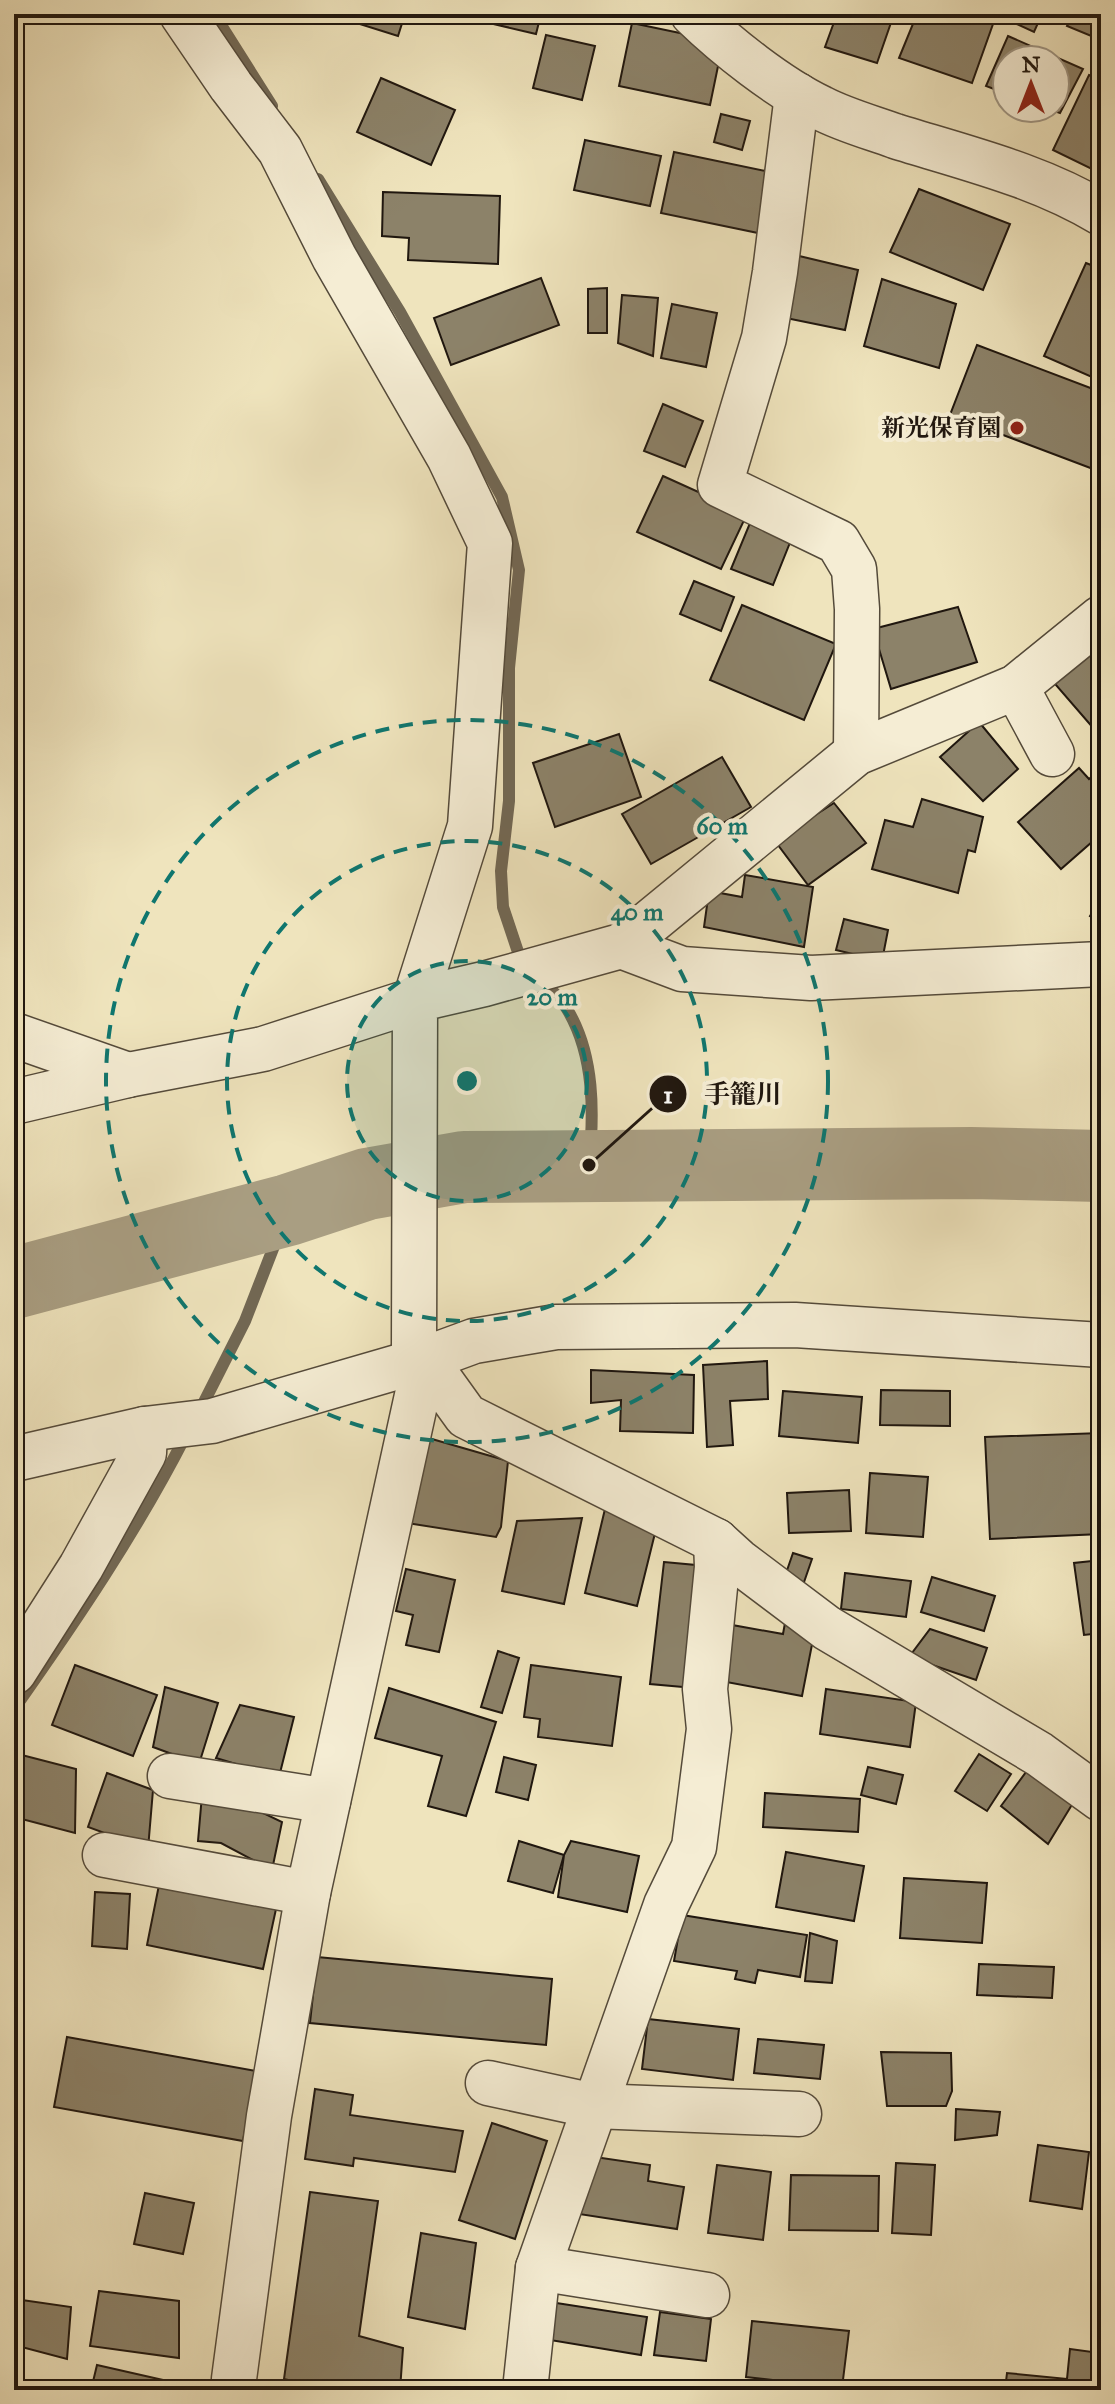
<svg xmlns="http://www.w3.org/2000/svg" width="1115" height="2404" font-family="'IM FELL Great Primer','Noto Serif JP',serif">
	<rect width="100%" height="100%" fill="#efe4bd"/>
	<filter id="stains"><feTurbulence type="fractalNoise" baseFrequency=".0025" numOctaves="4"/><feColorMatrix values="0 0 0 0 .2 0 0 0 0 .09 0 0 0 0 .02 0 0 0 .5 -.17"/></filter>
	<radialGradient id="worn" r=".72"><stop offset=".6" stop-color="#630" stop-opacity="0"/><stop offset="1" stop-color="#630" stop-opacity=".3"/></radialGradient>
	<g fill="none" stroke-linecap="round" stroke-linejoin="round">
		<g stroke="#726854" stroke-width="12">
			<path d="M214,14L272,106"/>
			<path d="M318,179L400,312L502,497L519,570L509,668V801L501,871L503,907L519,955L526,963"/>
			<path d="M539,976C548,987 560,997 567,1009C595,1055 594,1114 589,1165"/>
			<path d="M199,1412L245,1321L288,1210"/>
			<path d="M14,1709C76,1621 137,1531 186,1435"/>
		</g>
		<path stroke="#a99e82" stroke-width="72" d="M14,1283L288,1210L367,1184L464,1167L971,1163L1101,1166"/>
	</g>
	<g fill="#8c8269" stroke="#20170f" stroke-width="2">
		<path d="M328,14H405L398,36Z"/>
		<path d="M469,14H541L536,34L468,18Z"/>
		<path d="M837,14H894L877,63L825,47Z"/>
		<path d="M917,14H969L993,24L972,83L899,58Z"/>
		<path d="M995,14H1042L1034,32Z"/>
		<path d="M1073,14H1101V40L1067,26Z"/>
		<path d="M632,23L723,42L710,105L619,86Z"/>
		<path d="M546,35L595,46L582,100L533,88Z"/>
		<path d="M1008,36L1083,69L1060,113L1046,108H1055V60H1007V94L986,86Z"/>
		<path d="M1089,75L1101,81L1100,173L1053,150Z"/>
		<path d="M381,78L455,110L431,165L357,132Z"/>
		<path d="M721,114L750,121L742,150L714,142Z"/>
		<path d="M585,140L661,156L650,206L574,190Z"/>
		<path d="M674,152L770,172L758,233L661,213Z"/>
		<path d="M919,189L1010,224L983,290L890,252Z"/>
		<path d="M383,192L500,196L498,264L408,260L409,238L382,236Z"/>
		<path d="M795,255L858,270L845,330L781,317Z"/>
		<path d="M1086,263L1101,269V381L1044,356Z"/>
		<path d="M541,278L559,325L451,365L434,318Z"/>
		<path d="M882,279L956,304L939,368L864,346Z"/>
		<path d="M607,288V333H588V289Z"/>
		<path d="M622,295L658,298L653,356L618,343Z"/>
		<path d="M672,304L717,313L706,367L661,358Z"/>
		<path d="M977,345L1101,392V472L950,415Z"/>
		<path d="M663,404L703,421L685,467L644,451Z"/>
		<path d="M663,476L747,514L721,569L637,532Z"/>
		<path d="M750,523L791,540L773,585L731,569Z"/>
		<path d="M694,581L734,597L721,631L680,614Z"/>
		<path d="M742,605L836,644L804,720L710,680Z"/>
		<path d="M958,607L977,662L891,689L873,629Z"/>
		<path d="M1101,636V737L1049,677Z"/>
		<path d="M979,722L1018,769L983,801L940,757Z"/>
		<path d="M619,734L641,797L555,827L533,763Z"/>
		<path d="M722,757L751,807L651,864L622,814Z"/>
		<path d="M1079,768L1089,779L1095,774L1101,781V834L1061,869L1018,822Z"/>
		<path d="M922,799L983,817L975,852L968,850L958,893L872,869L885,820L913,827Z"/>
		<path d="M834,803L866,843L808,885L775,841Z"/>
		<path d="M745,875L813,887L804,947L704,927L709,891L742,897Z"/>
		<path d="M1101,897V922L1090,916Z"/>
		<path d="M844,919L888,930L882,961L836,950Z"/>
		<path d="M767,1361L768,1399L730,1401L733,1445L707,1447L703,1365Z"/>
		<path d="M591,1370L694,1375L693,1433L620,1431L621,1400L591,1403Z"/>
		<path d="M881,1390L950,1391V1426L880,1425Z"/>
		<path d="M783,1391L862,1397L858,1443L779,1436Z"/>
		<path d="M1101,1433V1534L990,1539L985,1437Z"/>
		<path d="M425,1437L508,1461L501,1527L496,1537L407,1523Z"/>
		<path d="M870,1473L928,1477L923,1537L866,1533Z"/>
		<path d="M849,1490L851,1531L789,1533L787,1493Z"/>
		<path d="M605,1509L658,1521L637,1606L585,1593Z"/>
		<path d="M582,1518L564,1604L502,1591L517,1521Z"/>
		<path d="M793,1553L812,1559L803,1585L784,1579Z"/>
		<path d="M1101,1560V1633L1084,1635L1074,1563Z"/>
		<path d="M664,1562L717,1567L705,1689L650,1684Z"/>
		<path d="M406,1569L455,1580L439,1652L406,1645L413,1615L396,1611Z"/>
		<path d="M845,1573L911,1581L906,1617L841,1609Z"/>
		<path d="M932,1577L995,1596L984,1631L921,1612Z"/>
		<path d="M785,1623L815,1629L802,1696L721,1681L732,1625L783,1634Z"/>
		<path d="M930,1629L987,1648L976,1680L909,1657Z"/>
		<path d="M498,1651L519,1658L502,1713L481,1707Z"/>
		<path d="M75,1665L157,1695L133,1756L52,1725Z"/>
		<path d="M531,1665L621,1677L612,1746L538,1737L540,1719L524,1717Z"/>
		<path d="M165,1687L218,1703L199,1764L153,1747Z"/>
		<path d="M389,1688L496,1722L466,1816L428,1806L442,1756L375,1738Z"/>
		<path d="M826,1689L916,1702L910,1747L820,1734Z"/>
		<path d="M240,1705L294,1717L279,1777L216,1758Z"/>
		<path d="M14,1753L76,1769L75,1833L14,1817Z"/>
		<path d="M979,1754L1011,1774L987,1811L955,1791Z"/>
		<path d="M504,1757L536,1765L528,1800L496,1792Z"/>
		<path d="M868,1767L903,1775L896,1804L861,1795Z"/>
		<path d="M1029,1768L1073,1803L1048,1844L1001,1806Z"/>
		<path d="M107,1773L153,1790L148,1849L88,1827Z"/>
		<path d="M765,1793L860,1799L858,1832L763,1827Z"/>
		<path d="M202,1795L230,1797L282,1822L272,1870L221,1843L198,1841Z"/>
		<path d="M519,1841L564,1855L553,1893L508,1881Z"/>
		<path d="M571,1841L639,1856L627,1912L558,1897L564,1855Z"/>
		<path d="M786,1852L864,1866L854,1921L776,1907Z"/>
		<path d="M904,1878L987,1883L982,1943L900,1938Z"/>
		<path d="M159,1885L276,1909L263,1969L147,1945Z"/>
		<path d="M95,1892L130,1894L127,1949L92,1946Z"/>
		<path d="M682,1915L807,1935L800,1977L758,1970L755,1983L735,1979L737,1971L674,1961Z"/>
		<path d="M810,1933L837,1941L832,1983L805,1981Z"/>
		<path d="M317,1957L552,1979L546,2045L310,2023Z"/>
		<path d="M979,1964L1054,1967L1052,1998L977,1995Z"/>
		<path d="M648,2019L739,2029L733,2080L642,2069Z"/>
		<path d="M67,2037L256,2071L243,2141L54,2107Z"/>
		<path d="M758,2039L824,2045L820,2079L754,2073Z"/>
		<path d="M881,2052L951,2053L952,2091L946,2106H887Z"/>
		<path d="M315,2089L353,2095L350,2115L463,2131L455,2172L354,2158L353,2166L305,2159Z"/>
		<path d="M956,2109L1000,2112L997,2135L955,2140Z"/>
		<path d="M492,2123L547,2141L515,2239L459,2220Z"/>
		<path d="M1038,2145L1089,2152L1082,2209L1030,2201Z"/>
		<path d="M1096,2147H1101V2179L1091,2178Z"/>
		<path d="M588,2156L650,2165L648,2181L684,2187L677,2229L579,2214Z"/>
		<path d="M896,2163L935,2165L931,2235L892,2233Z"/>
		<path d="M717,2165L771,2172L763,2240L708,2233Z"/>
		<path d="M791,2175L879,2176L878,2231L789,2230Z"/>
		<path d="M310,2192L378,2201L359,2336L403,2348L400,2390H330L284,2379Z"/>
		<path d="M145,2193L194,2203L183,2254L134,2244Z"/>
		<path d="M421,2233L476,2243L465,2329L408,2317Z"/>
		<path d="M99,2291L179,2301V2358L90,2346Z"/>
		<path d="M15,2299L71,2307L67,2359L14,2345Z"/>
		<path d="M550,2302L647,2317L641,2355L544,2339Z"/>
		<path d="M660,2312L711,2319L706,2361L654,2355Z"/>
		<path d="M752,2321L849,2331L842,2388L746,2377Z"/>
		<path d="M1070,2349L1100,2353L1097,2390H1005L1007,2373L1067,2379Z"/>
		<path d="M97,2365L172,2382L170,2390H91Z"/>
	</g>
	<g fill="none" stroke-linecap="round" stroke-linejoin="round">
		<defs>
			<g id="minor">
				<path d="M693,14C726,46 779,88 821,108C844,120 870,127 895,136C965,158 1038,175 1101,213"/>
				<path d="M797,95L775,272L764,338L720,485L838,542L854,569L857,609L856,753"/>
				<path d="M1016,687L1052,754"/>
				<path d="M621,946L682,969L811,978L1101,964"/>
				<path d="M14,1035L128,1075"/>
				<path d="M14,1102L128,1075L263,1049L415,1000L470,826L490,543L449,457L334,257L280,150L231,86L182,14"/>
				<path d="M414,1350L425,1359L466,1416L716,1541L738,1561L827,1628L1039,1754L1101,1799"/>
				<path d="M14,1459L145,1429L212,1421L425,1359L474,1341L556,1327L795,1325L1101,1345"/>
				<path d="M14,1672L81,1567L144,1453L145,1429"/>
				<path d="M170,1776L328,1801"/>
				<path d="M105,1855L308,1893"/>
				<path d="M488,2083L594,2106L799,2114"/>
				<path d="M538,2268L707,2295"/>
				<path d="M234,2390V2379L269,2116L308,1893L425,1359"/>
				<path d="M525,2390L538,2268L666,1905L694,1847L709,1729L705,1689L717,1567L716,1541"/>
			</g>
			<path id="tertiary" d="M414,1350L415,1000L484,984L621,946L856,753L1016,687L1101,618"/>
		</defs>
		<use href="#minor" stroke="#544a3a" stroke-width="47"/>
		<use href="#tertiary" stroke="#544a3a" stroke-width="47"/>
		<use href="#minor" stroke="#f5edd4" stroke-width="44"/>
		<use href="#tertiary" stroke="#f5edd4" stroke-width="44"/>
	</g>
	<circle cx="467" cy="1081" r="120" fill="#0f766e" fill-opacity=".12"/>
	<g fill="none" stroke="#0f766e" stroke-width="4" stroke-dasharray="14 10">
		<circle cx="467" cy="1081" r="120"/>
		<circle cx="467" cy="1081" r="240"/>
		<circle cx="467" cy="1081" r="361"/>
	</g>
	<circle fill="#8f2418" stroke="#f5edd4" stroke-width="3" cx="1017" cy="428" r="8"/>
	<g text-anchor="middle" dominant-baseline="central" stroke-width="8" stroke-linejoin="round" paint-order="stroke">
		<g font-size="24" font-weight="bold" fill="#20170f" stroke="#f5edd4" text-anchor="end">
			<text x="1001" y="428">新光保育園</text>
		</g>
	</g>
	<circle cx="467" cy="1081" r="12" fill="#0f766e" stroke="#f5edd4" stroke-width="4"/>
	<g font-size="24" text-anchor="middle" font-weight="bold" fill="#0f766e" stroke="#f5edd4" stroke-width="8" stroke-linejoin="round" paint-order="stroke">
		<text x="722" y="834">60 m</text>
		<text x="637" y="920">40 m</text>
		<text x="552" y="1005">20 m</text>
	</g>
	<path fill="none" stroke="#20170f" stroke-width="3" d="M589 1165L668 1094"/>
	<g fill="#20170f" stroke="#f5edd4" stroke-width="3">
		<circle cx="589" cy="1165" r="8"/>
		<circle cx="668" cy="1094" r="20"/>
	</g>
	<g font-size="24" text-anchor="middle" font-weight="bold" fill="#fff">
		<text x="668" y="1103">1</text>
	</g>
	<g font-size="26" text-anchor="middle" font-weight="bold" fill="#20170f" stroke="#f5edd4" stroke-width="8" stroke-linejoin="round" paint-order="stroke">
		<text x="743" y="1103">手籠川</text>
	</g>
	<rect width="1115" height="2404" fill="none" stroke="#efe4bd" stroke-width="48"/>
	<rect x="16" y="16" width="1083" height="2372" fill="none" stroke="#20170f" stroke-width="4"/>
	<rect x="24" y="24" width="1067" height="2356" fill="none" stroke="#20170f" stroke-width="2"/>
	<g transform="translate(1031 84)"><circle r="38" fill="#f5edd4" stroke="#a09785" stroke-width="2"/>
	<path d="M0-6L14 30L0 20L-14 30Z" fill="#8f2418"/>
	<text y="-12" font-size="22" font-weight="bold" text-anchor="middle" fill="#20170f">N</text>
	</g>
	<rect width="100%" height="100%" filter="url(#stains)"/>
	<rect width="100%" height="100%" fill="url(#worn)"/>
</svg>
